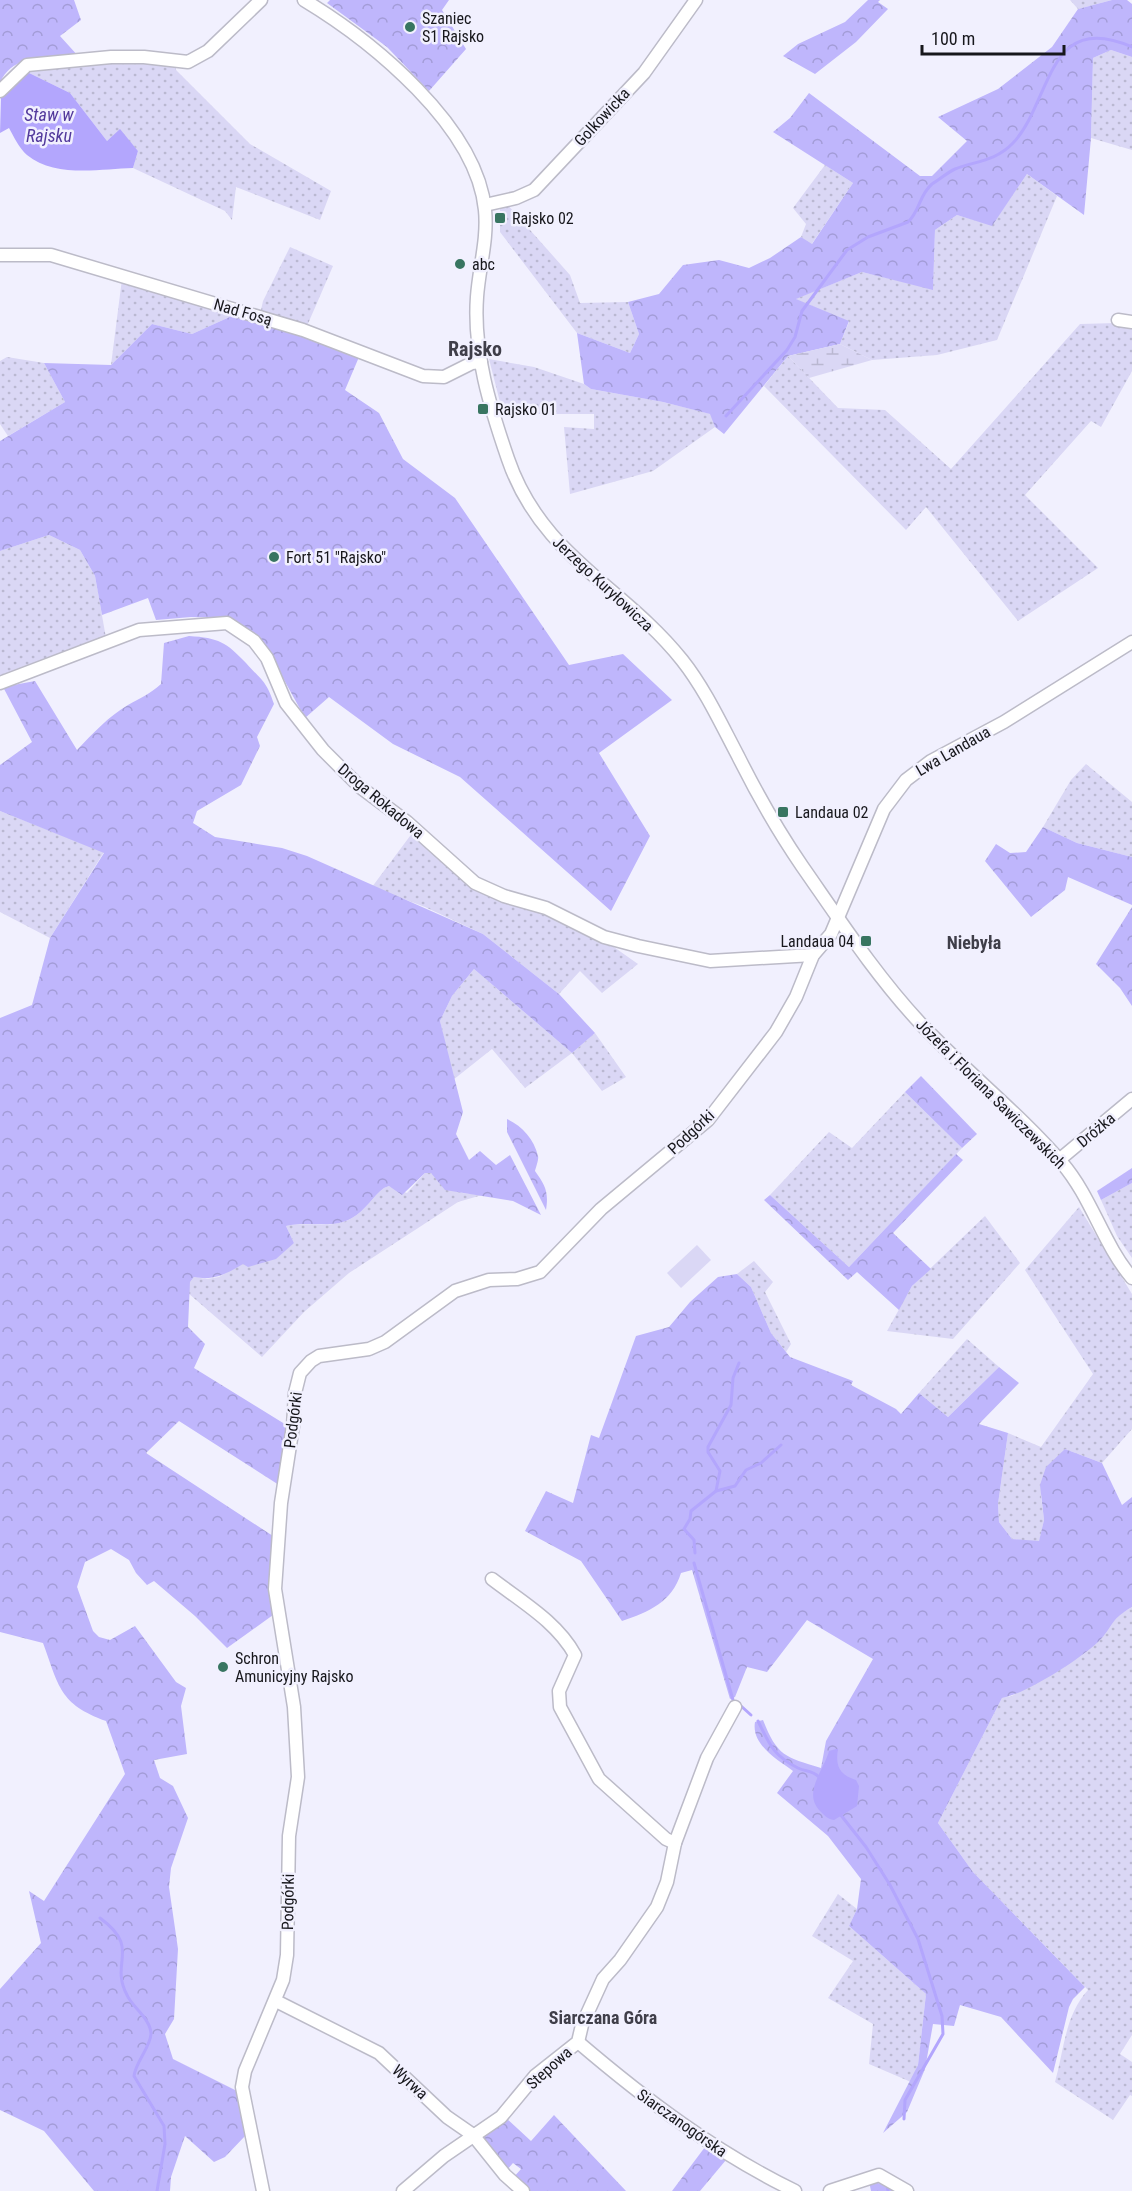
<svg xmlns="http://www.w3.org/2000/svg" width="1132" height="2191" font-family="'Roboto Condensed',sans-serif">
	<defs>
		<pattern id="grass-dots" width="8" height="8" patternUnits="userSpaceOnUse" patternTransform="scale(1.5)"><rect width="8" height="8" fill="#dad7f5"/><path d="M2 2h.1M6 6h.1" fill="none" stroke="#bab8d1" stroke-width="1.8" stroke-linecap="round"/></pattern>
		<pattern id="forest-crowns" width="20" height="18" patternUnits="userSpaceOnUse" patternTransform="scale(1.5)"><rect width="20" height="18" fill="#bfb6fc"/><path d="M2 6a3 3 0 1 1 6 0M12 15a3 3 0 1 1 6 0" fill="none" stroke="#a39cd7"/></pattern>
		<pattern id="wetland-marsh" width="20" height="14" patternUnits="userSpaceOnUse" patternTransform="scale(1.5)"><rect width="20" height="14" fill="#dad7f5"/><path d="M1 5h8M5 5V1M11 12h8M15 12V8" fill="none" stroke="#bab8d1"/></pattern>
	</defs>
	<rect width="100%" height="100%" fill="#f1f0fe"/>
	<g fill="url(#grass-dots)">
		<path d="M1070,0H1112L1078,9Z"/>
		<path d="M1111,50L1132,57V150L1091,138L1093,58Z"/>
		<path d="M121,59L176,65V70L250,144L331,191L320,220L236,187L232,220L225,211L133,168L138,151L120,130L107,141L70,93L25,71Z"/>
		<path d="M825,165L853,183L811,245L801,237L806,224L793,208Z"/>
		<path d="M1027,174L1057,196L997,340L937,355L872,360L840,344L849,322L795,299L862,272L933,289L935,230L957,215L992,225Z"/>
		<path d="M507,204L570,275L580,303L628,302L639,334L630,353L577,333L500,232V208Z"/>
		<path d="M290,247L333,266L307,326L261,310L263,301Z"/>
		<path d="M122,279L234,315L192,334L152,324L111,365Z"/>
		<path d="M1117,323L1132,326V371L1101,427L1091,421L1025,495L1098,568L1018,621L926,507L906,530L764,386L788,356L838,408L885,410L951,469L1080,324Z"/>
		<path d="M7,357L44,363L65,402L8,436L0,424V361Z"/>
		<path d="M489,359L534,367L584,384L591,389L663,402L711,414L715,427L653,471L570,494L564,427L594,429V414H503Z"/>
		<path d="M49,535L80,550L95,576L106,638L0,678V551Z"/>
		<path d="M1086,764L1132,802V857L1077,843L1043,827L1071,780Z"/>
		<path d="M0,811L104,852L50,938L0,912Z"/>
		<path d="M413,832L454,873L485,893L542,911L611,945L638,964L602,993L580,971L559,994L483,934L425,907L372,887Z"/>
		<path d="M474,969L572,1053L595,1033L626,1077L602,1091L572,1053L525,1088L492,1049L453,1080L440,1021L452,996Z"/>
		<path d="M905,1092L962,1148L849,1267L770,1195L829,1132L852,1148Z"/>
		<path d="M425,1173H431L462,1193L482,1195L458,1202L349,1273L304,1312L262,1357L188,1293L190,1282L194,1277L207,1279L219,1277L243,1263L294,1243L286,1226C307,1221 332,1230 352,1218C365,1211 373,1196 384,1188L389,1186L407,1193Z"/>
		<path d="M1132,1183V1258L1117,1236L1101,1200Z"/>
		<path d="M1079,1207L1132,1294V1429L1102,1463L1065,1449L1041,1496L1044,1520L1039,1542L1012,1539L999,1522L998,1504L1008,1433L1041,1447L1093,1374L1025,1270Z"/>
		<path d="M985,1216L1020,1263L953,1339L887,1331L912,1286Z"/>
		<path d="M754,1261L773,1282L765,1292L791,1344L786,1352L771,1333L751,1287L737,1274Z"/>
		<path d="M967,1339L999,1367L948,1417L919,1393Z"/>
		<path d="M1132,1607V2035L1120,2054L1132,2062V2096L1130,2095L1113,2120L1055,2082C1064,2050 1065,2015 1088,1990L973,1872L938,1823L1002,1698L1012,1696L1100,1639L1114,1618Z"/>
		<path d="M838,1894L857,1909L849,1926L926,1994L918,2065L911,2082L869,2064L873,2024L828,1998L853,1961L812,1936Z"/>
	</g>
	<g fill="url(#forest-crowns)">
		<path d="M0,0H74L81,20L60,36L79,57C51,58 13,52 0,83Z"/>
		<path d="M330,0H449L442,10L466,49L429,91L387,47L327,3Z"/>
		<path d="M868,0H880L878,2L888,9L856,42L815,74L783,56L798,44L845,22Z"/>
		<path d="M1112,0H1127L1132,4V57L1111,50L1093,58L1091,138L1084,215L1027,174L992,226L957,215L935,230L933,290L862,272L796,299L849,321L840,344L788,356L724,434L715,427L710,414L663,402L591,389L584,384L577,333L630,353L639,334L628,302L659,294L683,265L719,260L749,268L770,258L801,237L812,244L853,183L773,132L790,118L809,93L920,176H932L967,141L938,117L998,89L1052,47L1078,9Z"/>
		<path d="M234,315L286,331L359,357L345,390L379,413L403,459L455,498L569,665L623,654L672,700L599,753L650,836L611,911L460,777L393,744L329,697L305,718L266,647L231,618L191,617L156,620L148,598L102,615L95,576L80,550L49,535L0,551V441L65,402L44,363L111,365L152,324L192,334Z"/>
		<path d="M189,636C219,638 226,642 246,663C262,681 266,680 274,704L257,737L260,746L241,785L197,811L193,823L215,837L282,848L307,856L483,934L559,994L595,1033L572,1053L474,969L452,996L440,1021L463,1112L456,1134L469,1160L480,1151L496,1165L510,1155L541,1215L513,1201L445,1190L431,1173H425L402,1195L389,1186L384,1188C373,1196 365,1211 352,1218C332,1230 308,1220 286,1226L294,1243L276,1259L248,1267L243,1264C226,1274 214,1281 194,1277L190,1282L188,1327L205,1344L194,1368L288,1426L279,1485L179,1421L146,1453L273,1536C273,1562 266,1589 273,1615L227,1648L195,1616L154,1581L147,1585L136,1573L129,1560L111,1549L85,1562L77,1587L93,1631L99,1637L110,1640L135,1626L176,1682L186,1688L181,1706L187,1754L154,1760L160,1778L173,1786L188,1818L171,1868L169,1887L178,1949L174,2019L165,2034L173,2059L237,2091L245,2136L225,2157L214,2162L185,2136L171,2177L170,2191H94L44,2131L0,2110V1989L41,1943L29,1891L44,1901L125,1774L106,1721C59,1704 59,1686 43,1643L0,1632V1018L32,1005L50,938L104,853L0,811V765L32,742L3,687L35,681L77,750C92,734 109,716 128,705C140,698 150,694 161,684L164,643Z"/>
		<path d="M1043,827L1077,843L1132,857V905L1068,877L1065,890L1031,917L985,861L996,844L1010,853L1026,852Z"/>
		<path d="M1132,907V1006L1120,988L1096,964Z"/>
		<path d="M921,1076L977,1134L962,1148L905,1092Z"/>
		<path d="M507,1119C522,1126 534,1139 538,1156C539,1159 536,1167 535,1171C545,1185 549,1192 546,1210L507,1132Z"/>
		<path d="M956,1154L963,1160L893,1233L931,1269L912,1286L899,1310L857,1272L848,1280L764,1200L770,1195L849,1267Z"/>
		<path d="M1132,1168V1183L1101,1200L1097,1191Z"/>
		<path d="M737,1274L751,1287L771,1333L790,1357L853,1381L851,1385L896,1409L901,1414L919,1393L948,1417L999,1367L1019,1383L979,1424L1008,1433L998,1504L999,1522L1012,1539L1039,1541L1044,1520L1040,1485L1046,1467L1065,1449L1102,1463L1122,1505L1132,1497V1607C1110,1620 1115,1623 1101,1639C1084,1657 1026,1694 1002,1698L938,1823L973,1872L1085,1987L1073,1999L1069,2007L1053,2073L1001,2017L960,2005L954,2026L933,2024L925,2069L907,2112L883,2133L918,2065L926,1994L849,1926L857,1909L861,1879L828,1836L777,1793L793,1771C778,1760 751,1745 755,1722L763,1720C777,1756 785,1757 821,1768L826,1741L873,1659L807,1620L767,1672L747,1667L735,1697L730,1699L692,1570L681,1573C672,1602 649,1612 622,1621L581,1561L525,1531L546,1491L573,1503L591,1435L599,1438L636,1336L669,1327L690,1302L718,1277Z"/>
		<path d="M554,2115L626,2191H527L513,2178L521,2169L513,2163L507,2170L477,2138L506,2118L531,2141Z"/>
		<path d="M705,2147L726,2160L700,2191H672Z"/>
		<path d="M869,2181L891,2186L894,2191H871Z"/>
	</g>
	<path fill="url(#wetland-marsh)" d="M840,344L872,360L809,378L788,356Z"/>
	<path fill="#dad7f5" d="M697,1245L711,1260L681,1288L667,1273Z"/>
	<g fill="#b3a6fd">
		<path d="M25,71L70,93L107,141L120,129L138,151L133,168C100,169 55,178 27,155C19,148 14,137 9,128L0,133L1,97Z"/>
		<path d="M836,1749H838C835,1767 840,1775 856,1780L859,1786L857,1806L834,1820C827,1819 824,1815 819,1810C803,1792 824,1770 829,1751Z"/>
	</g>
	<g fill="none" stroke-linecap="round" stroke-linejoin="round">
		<g stroke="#b3a6fd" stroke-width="3">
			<path d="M726,416L787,350L795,337L802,311L847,250L868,237L908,222C920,211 919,195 932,184C939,180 948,172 955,169C976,161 996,161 1013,143C1052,102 1046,9 1132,47"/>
			<path d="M716,1491L720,1471L708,1452V1447L731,1405L733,1378L739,1363"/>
			<path d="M695,1553L694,1540L684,1529L690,1519L691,1511L716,1491L735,1486L746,1470L761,1463L781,1445"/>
			<path d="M694,1563L733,1700"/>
			<path d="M741,1706L751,1715"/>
			<path d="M758,1721C769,1743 773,1756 798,1768C806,1772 812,1770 819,1777"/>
			<path d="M840,1814L866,1847L890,1885L918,1939L942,2016L943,2034L905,2100L904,2119"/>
			<path d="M100,1918C142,1949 109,1961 127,1995C132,2007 151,2019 151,2034C150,2048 136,2061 134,2076L164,2126L165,2144L157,2191"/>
			<path d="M887,2184L888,2191"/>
		</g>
		<defs>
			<g id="minor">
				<path d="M304,0C372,41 477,126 485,210C488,239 479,268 477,297C473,352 490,407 508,459C541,556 623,586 682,660C705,689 721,724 738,756C757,794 778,831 802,866C839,919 876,976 921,1024C966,1072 1019,1113 1062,1163C1092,1198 1103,1244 1132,1278"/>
				<path d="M0,91L27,65L111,57H144L188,62L208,51L261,0"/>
				<path d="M485,205L516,198L534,190L644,73L696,0"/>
				<path d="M0,255H51L303,330L423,376L444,377L472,363L481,362"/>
				<path d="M1118,320L1132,322"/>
				<path d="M0,683L139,630L227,623L254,641L267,658L286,703L323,750L360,787L407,822L475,883L504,896L546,908L604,937L638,946L710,961L813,955"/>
				<path d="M1059,1160L1132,1099"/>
				<path d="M492,1579C522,1602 557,1622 575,1655L559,1691L560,1707L599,1779L666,1839L675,1843"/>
				<path d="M276,2001L379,2053L447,2117L473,2135L505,2175L523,2191"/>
				<path d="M578,2042C646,2100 715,2152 795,2191"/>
				<path d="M263,2191L242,2087L245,2071L283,1980L287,1955L289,1836L298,1777L294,1707L275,1589L281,1503L293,1426L295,1393L300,1373L311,1361L319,1356L369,1349L385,1342L455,1291L489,1280L517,1279L540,1272L601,1209L708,1120L776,1032L796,997L813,955L831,934L884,809L906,780L931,761L1004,722L1132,642"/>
				<path d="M403,2191L444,2156L501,2117L535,2076L578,2042L582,2025L603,1979L620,1960L657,1907L667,1882L675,1843L707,1758L735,1707"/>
				<path d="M830,2191L879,2175L907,2191"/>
			</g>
		</defs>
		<use href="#minor" stroke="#bcbbc8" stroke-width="15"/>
		<use href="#minor" stroke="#fff" stroke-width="12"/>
	</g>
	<g fill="#387561" stroke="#f1f0fe" stroke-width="2">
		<circle cx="410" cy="27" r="6"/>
		<rect x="494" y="212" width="12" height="12" rx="3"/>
		<circle cx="460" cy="264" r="6"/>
		<rect x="477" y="403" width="12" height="12" rx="3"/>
		<circle cx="274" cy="557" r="6"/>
		<rect x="777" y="806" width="12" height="12" rx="3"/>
		<rect x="860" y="935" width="12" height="12" rx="3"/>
		<circle cx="223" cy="1667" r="6"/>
	</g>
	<g text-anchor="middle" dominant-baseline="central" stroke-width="5" stroke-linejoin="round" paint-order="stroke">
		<g font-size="16" fill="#17171c" stroke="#f1f0fe" text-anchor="start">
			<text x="422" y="18">Szaniec<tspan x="422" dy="18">S1 Rajsko</tspan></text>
			<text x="512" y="218">Rajsko 02</text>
			<text x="472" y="264">abc</text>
			<text x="495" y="409">Rajsko 01</text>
			<text x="286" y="557">Fort 51 "Rajsko"</text>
			<text x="795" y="812">Landaua 02</text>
			<text x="854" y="941" text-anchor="end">Landaua 04</text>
			<text x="235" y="1658">Schron<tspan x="235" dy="18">Amunicyjny Rajsko</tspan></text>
		</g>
		<g font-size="16" fill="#17171c" stroke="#f1f0fe">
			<text transform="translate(602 117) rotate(-47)">Golkowicka</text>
			<text transform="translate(243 312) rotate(16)">Nad Fosą</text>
			<text transform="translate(603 584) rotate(43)">Jerzego Kuryłowicza</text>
			<text transform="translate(953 751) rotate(-30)">Lwa Landaua</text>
			<text transform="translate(381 801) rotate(40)">Droga Rokadowa</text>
			<text transform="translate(991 1094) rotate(45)">Józefa i Floriana Sawiczewskich</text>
			<text transform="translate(1096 1130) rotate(-40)">Dróżka</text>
			<text transform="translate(691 1132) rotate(-43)">Podgórki</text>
			<text transform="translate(293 1420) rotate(-83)">Podgórki</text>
			<text transform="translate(288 1902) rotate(-89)">Podgórki</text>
			<text transform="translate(549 2068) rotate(-42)">Stepowa</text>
			<text transform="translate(410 2082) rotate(43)">Wyrwa</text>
			<text transform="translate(682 2123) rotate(35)">Siarczanogórska</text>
		</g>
		<g font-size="18" font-style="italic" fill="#52399c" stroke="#f1f0fe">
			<text x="49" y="114">Staw w<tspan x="49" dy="21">Rajsku</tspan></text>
		</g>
		<g font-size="18" font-weight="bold" fill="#3f3e49" stroke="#f1f0fe">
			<text x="974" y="942">Niebyła</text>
			<text x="603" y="2017">Siarczana Góra</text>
		</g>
		<g font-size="20" font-weight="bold" fill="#3f3e49" stroke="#f1f0fe">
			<text x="475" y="349">Rajsko</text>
		</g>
	</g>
	<path d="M922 45v9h142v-9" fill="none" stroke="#17171c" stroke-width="3"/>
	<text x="931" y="45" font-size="18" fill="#17171c" stroke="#f1f0fe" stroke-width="4.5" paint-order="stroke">100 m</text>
</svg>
